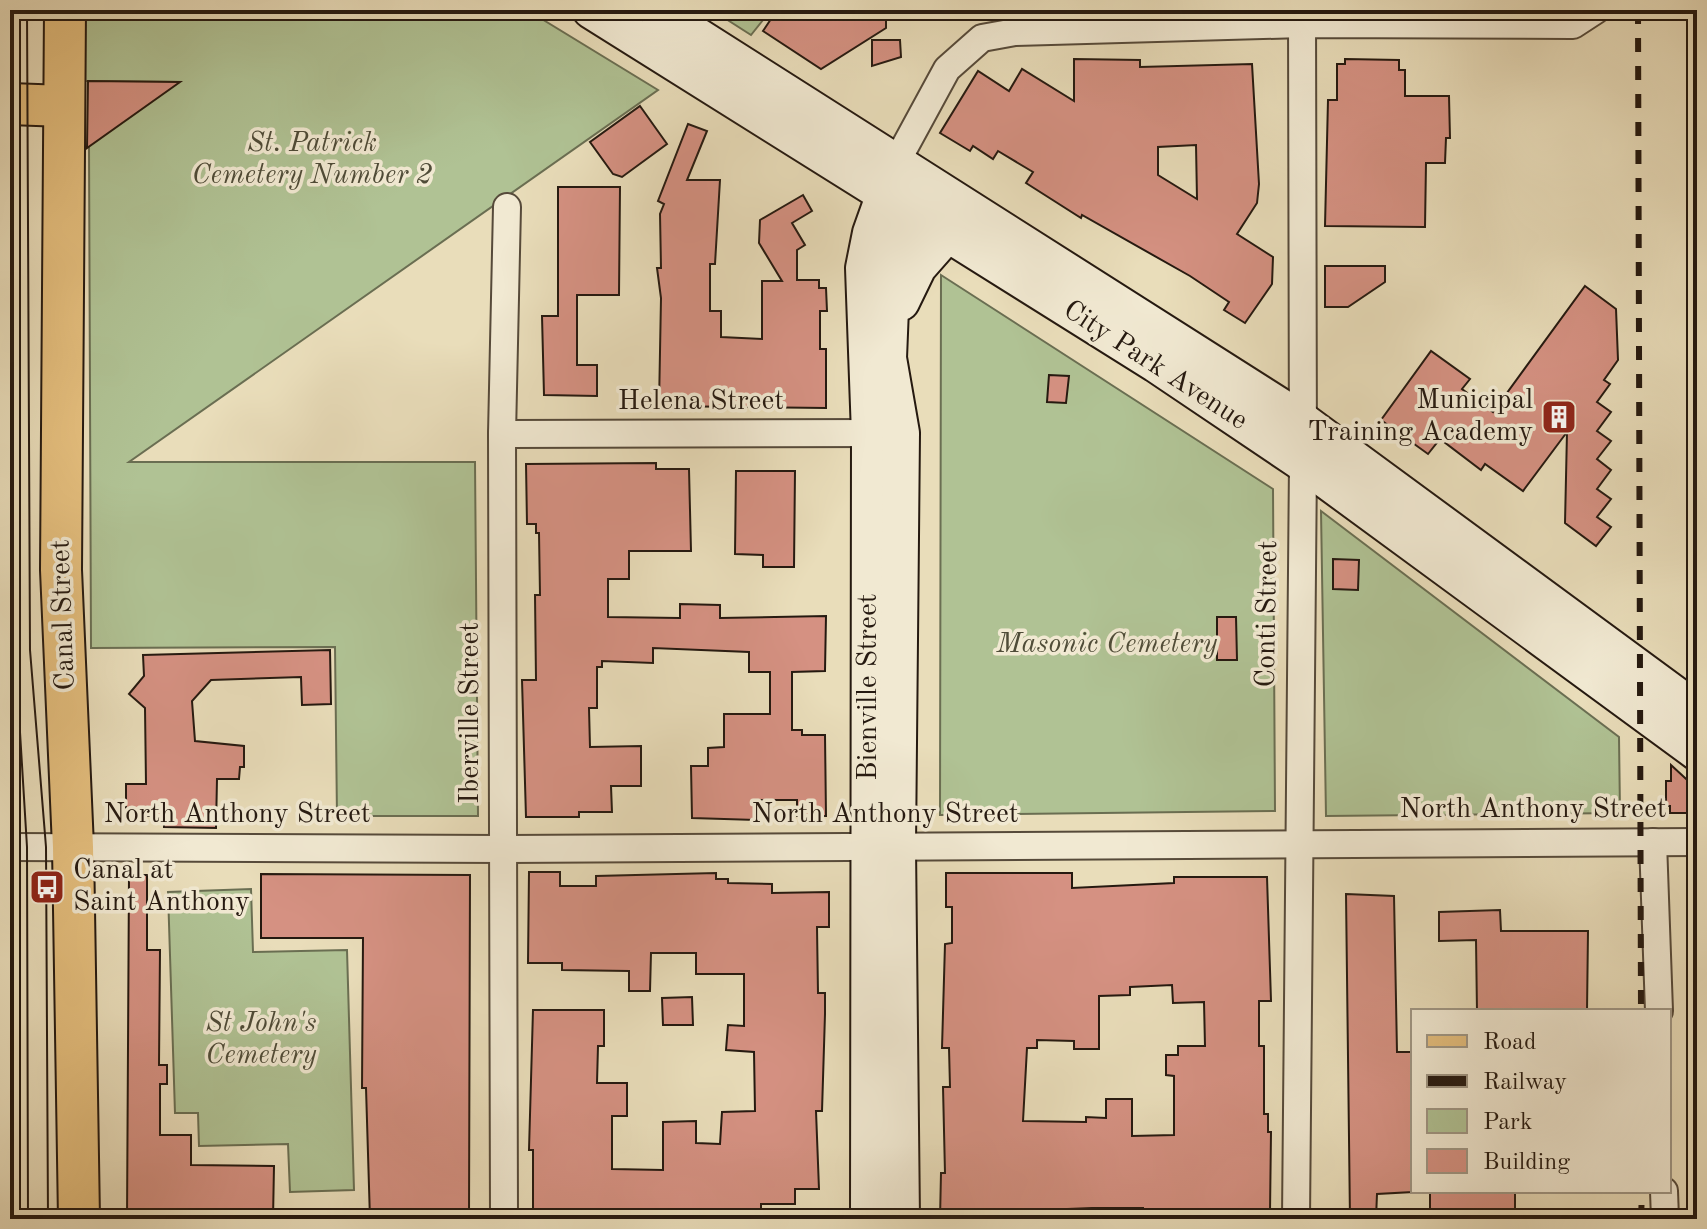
<svg xmlns="http://www.w3.org/2000/svg" width="1707" height="1229" font-family="'Old Standard TT',serif">
	<rect width="100%" height="100%" fill="#e9ddba"/>
	<filter id="stains"><feTurbulence type="fractalNoise" baseFrequency=".0025" numOctaves="4"/><feColorMatrix values="0 0 0 0 .2 0 0 0 0 .09 0 0 0 0 .02 0 0 0 .5 -.17"/></filter>
	<radialGradient id="worn" r=".72"><stop offset=".6" stop-color="#630" stop-opacity="0"/><stop offset="1" stop-color="#630" stop-opacity=".3"/></radialGradient>
	<g fill="#b0c294" stroke="#6a6e52" stroke-width="2">
		<path d="M85,10H527L658,90L129,462H475L478,816H337L335,647L91,648L89,144L176,82L85,81Z"/>
		<path d="M712,10H767V15L751,35Z"/>
		<path d="M941,275L1273,489L1275,811L940,815Z"/>
		<path d="M1321,511L1619,737L1620,813L1326,816Z"/>
		<path d="M251,889L253,952L347,950L354,1190L290,1192L288,1144L199,1146L198,1113H175L168,892Z"/>
	</g>
	<g fill="#d59182" stroke="#251910" stroke-width="2" fill-rule="evenodd">
		<path d="M777,10H886V28L821,69L763,31Z"/>
		<path d="M872,40H900L901,57L872,66Z"/>
		<path d="M1074,59L1140,60V67L1252,64L1259,184L1257,203L1237,234L1273,257L1272,284L1245,323L1224,310L1229,302L1190,276L1082,215L1081,218L1026,183L1033,172L998,151L993,159L973,146L970,151L940,133L978,71L1009,91L1022,69L1074,101ZM1196,145L1197,199L1158,175V147Z"/>
		<path d="M1345,59L1399,60V70H1405V96H1449L1450,138H1446L1445,163H1426L1425,227L1325,226L1328,100H1337V64H1345Z"/>
		<path d="M88,81L180,82L87,148Z"/>
		<path d="M640,106L667,144L622,177L613,174L590,142Z"/>
		<path d="M688,124L707,131L687,180H720L715,264H710V311H721V337L762,339V281H782L759,243L760,220L803,195L812,211L792,223L805,245L797,250V280H819V288H826L827,311H820V349H826V408L659,406L661,298L657,268H661L660,214L664,204L658,201Z"/>
		<path d="M558,187H620L619,295H577V365H597V396L544,395L542,316H558Z"/>
		<path d="M1325,266H1385V282L1348,307H1325Z"/>
		<path d="M1585,286L1616,309L1618,360L1604,380L1610,384L1597,402L1611,412L1597,431L1611,441L1597,459L1611,470L1597,489L1611,499L1597,517L1611,527L1596,546L1565,523L1567,432L1523,491L1485,464L1481,470L1440,439L1428,454L1381,420L1431,351L1470,379L1462,389L1493,412Z"/>
		<path d="M1049,375L1069,376L1066,403L1047,402Z"/>
		<path d="M656,463V469H689L691,551H629V579H608V617L680,618V604L720,605V618L826,616L825,671L792,672V730H802V735H825L826,816H797V800H756V820L692,818L691,766H708V748L724,747V714H770V672H749V652L653,648V663L602,661V667H597V708H589L590,747L641,746V786H611L612,812H579V817H526L522,680H536L535,595H540L539,533H536V524H527L526,464Z"/>
		<path d="M736,471H795L794,567H763V555L735,554Z"/>
		<path d="M1333,559L1359,560L1358,590L1333,589Z"/>
		<path d="M1217,617H1236L1237,660H1217Z"/>
		<path d="M330,650L331,704L302,705L301,677L211,680L192,701L195,741L244,746V767H240L239,779H217L216,828L164,827V816H126V784H146L145,708L129,694L144,676L143,655Z"/>
		<path d="M1671,765L1697,789V813H1670V806H1666V781H1671Z"/>
		<path d="M529,872H560V886H596V876L716,873V879H728V883L772,884V893L829,892V927H817L818,993H825V1014L822,1111H816L819,1189H795V1204H761V1219H731V1214H657V1219H533V1150H529L533,1010H604V1046H598L597,1083H627V1116H612V1169L663,1170V1122L696,1121V1143L720,1144L722,1112L755,1111L754,1052L726,1050L728,1025L744,1026V974H696V953H651L650,991H629V971L562,970V963H528Z"/>
		<path d="M946,873H1072V888L1174,883V877H1267L1271,1001H1259V1046H1264V1114H1268V1132H1271L1270,1212H1219V1219H1143V1208H1092L1068,1209V1219H940L941,1173H945L943,1087H950L949,1048H942L945,944L952,943V907H946ZM1172,985L1173,1003L1204,1002L1205,1046H1178V1055H1166V1075L1174,1076V1135L1132,1136V1099H1106V1118L1086,1117V1122L1023,1121L1027,1048H1037V1040L1074,1041V1049H1099V996L1130,995V987Z"/>
		<path d="M261,874L470,875L469,1219H370L366,1088H362L363,938H261Z"/>
		<path d="M129,875H147V950H160L159,1065H167V1084H160V1135H191V1165L274,1166L273,1219H127Z"/>
		<path d="M1346,894L1394,896L1397,1052H1413V1192L1377,1194L1376,1219H1350Z"/>
		<path d="M1500,910L1501,931H1588L1587,1011H1477L1476,940L1439,941V912Z"/>
		<path d="M692,997L693,1025H663L662,998Z"/>
		<path d="M1430,1191H1515V1219L1430,1217Z"/>
	</g>
	<g fill="none" stroke-linecap="round" stroke-linejoin="round">
		<defs>
			<g id="street">
				<path d="M897,161L947,69L982,38L1015,32L1302,24L1573,25L1596,10"/>
				<path d="M502,434L886,433"/>
				<path d="M1653,842L1659,1011"/>
				<path d="M10,847L503,849L1697,842"/>
				<path d="M1664,1191L1665,1219"/>
				<path d="M504,1219L502,434L507,207"/>
				<path d="M1296,1219L1303,463L1302,10"/>
			</g>
			<g id="secondary">
				<path d="M591,10L1156,364L1303,463L1697,752"/>
				<path d="M656,10L1301,420L1697,711"/>
				<path d="M901,302L918,267L948,233"/>
				<path d="M869,1219L870,434L864,268L871,233L892,174"/>
				<path d="M901,1219L897,847L901,433L888,358L891,283L914,212L907,189"/>
			</g>
			<g id="primary">
				<path d="M65,10L61,570L73,847L79,1219"/>
				<path d="M10,104L64,106"/>
			</g>
		</defs>
		<use href="#street" stroke="#564a3a" stroke-width="30"/>
		<use href="#secondary" stroke="#251910" stroke-width="40"/>
		<use href="#primary" stroke="#251910" stroke-width="44"/>
		<use href="#street" stroke="#f1e9d2" stroke-width="26"/>
		<use href="#secondary" stroke="#f1e9d2" stroke-width="36"/>
		<use href="#primary" stroke="#e4be7d" stroke-width="40"/>
		<g stroke="#251910" stroke-width="2">
			<path d="M13,10L15,650L27,847L28,1219"/>
			<path d="M27,10L30,650L46,847L48,1219"/>
		</g>
		<g stroke="#251910" stroke-width="6" stroke-dasharray="14 14" stroke-linecap="butt">
			<path d="M1638,10L1641,1011"/>
			<path d="M1641,1219L1642,1191"/>
		</g>
	</g>
	<defs>
		<symbol id="building-square" viewBox="-11 -11 22 22"><rect x="-9" y="-9" width="18" height="18" rx="4" fill="#8f2418" stroke="#f1e9d2"/><path d="M-4-6H4V6H1V3H-1V6H-4ZM-2.5-4.3h1.7v1.8h-1.7ZM.8-4.3h1.7v1.8H.8ZM-2.5-1h1.7V.8h-1.7ZM.8-1h1.7V.8H.8Z" fill="#fff"/></symbol>
		<symbol id="bus-square" viewBox="-11 -11 22 22"><rect x="-9" y="-9" width="18" height="18" rx="4" fill="#8f2418" stroke="#f1e9d2"/><path d="M-5-6H5V4H4V6H2V4H-2V6H-4V4H-5ZM-3.5-4V0h7V-4ZM-3.5 1.2v1.5H-2V1.2ZM2 1.2v1.5H3.5V1.2Z" fill="#fff"/></symbol>
	</defs>
	<g fill-rule="evenodd">
		<use href="#building-square" x="1539" y="397" width="40" height="40"/>
		<use href="#bus-square" x="27" y="867" width="40" height="40"/>
	</g>
	<g text-anchor="middle" dominant-baseline="central" stroke-width="7" stroke-linejoin="round" paint-order="stroke">
		<g font-size="28" font-style="italic" fill="#4f4c38" stroke="#f1e9d2">
			<text x="312" y="144">St. Patrick<tspan x="312" dy="32">Cemetery Number 2</tspan></text>
			<text x="1107" y="645">Masonic Cemetery</text>
			<text x="261" y="1024">St John's<tspan x="261" dy="32">Cemetery</tspan></text>
		</g>
		<g font-size="28" fill="#251910" stroke="#f1e9d2">
			<text transform="translate(1155 366) rotate(33)">City Park Avenue</text>
			<text x="701" y="402">Helena Street</text>
			<text transform="translate(1268 614) rotate(-89)">Conti Street</text>
			<text transform="translate(64 615) rotate(-92)">Canal Street</text>
			<text transform="translate(869 687) rotate(-90)">Bienville Street</text>
			<text transform="translate(471 713) rotate(-90)">Iberville Street</text>
			<text x="1533" y="810">North Anthony Street</text>
			<text x="237" y="815">North Anthony Street</text>
			<text x="885" y="815">North Anthony Street</text>
		</g>
		<g font-size="28" fill="#251910" stroke="#f1e9d2" text-anchor="end">
			<text x="1533" y="401">Municipal<tspan x="1533" dy="32">Training Academy</tspan></text>
			<text x="73" y="871" text-anchor="start">Canal at<tspan x="73" dy="32">Saint Anthony</tspan></text>
		</g>
	</g>
	<rect width="1707" height="1229" fill="none" stroke="#e9ddba" stroke-width="40"/>
	<rect x="12" y="12" width="1683" height="1205" fill="none" stroke="#251910" stroke-width="4"/>
	<rect x="20" y="20" width="1667" height="1189" fill="none" stroke="#251910" stroke-width="2"/>
	<rect x="1411" y="1009" width="260" height="184" fill="#f1e9d2" stroke="#9f9684" stroke-width="2"/>
	<rect x="1427" y="1035" width="40" height="12" fill="#e4be7d" stroke="#9f9684" stroke-width="2"/>
	<text x="1483" y="1049" font-size="24" fill="#251910">Road</text>
	<rect x="1427" y="1075" width="40" height="12" fill="#251910" stroke="#9f9684" stroke-width="2"/>
	<text x="1483" y="1089" font-size="24" fill="#251910">Railway</text>
	<rect x="1427" y="1109" width="40" height="24" fill="#b0c294" stroke="#9f9684" stroke-width="2"/>
	<text x="1483" y="1129" font-size="24" fill="#251910">Park</text>
	<rect x="1427" y="1149" width="40" height="24" fill="#d59182" stroke="#9f9684" stroke-width="2"/>
	<text x="1483" y="1169" font-size="24" fill="#251910">Building</text>
	<rect width="100%" height="100%" filter="url(#stains)"/>
	<rect width="100%" height="100%" fill="url(#worn)"/>
</svg>
